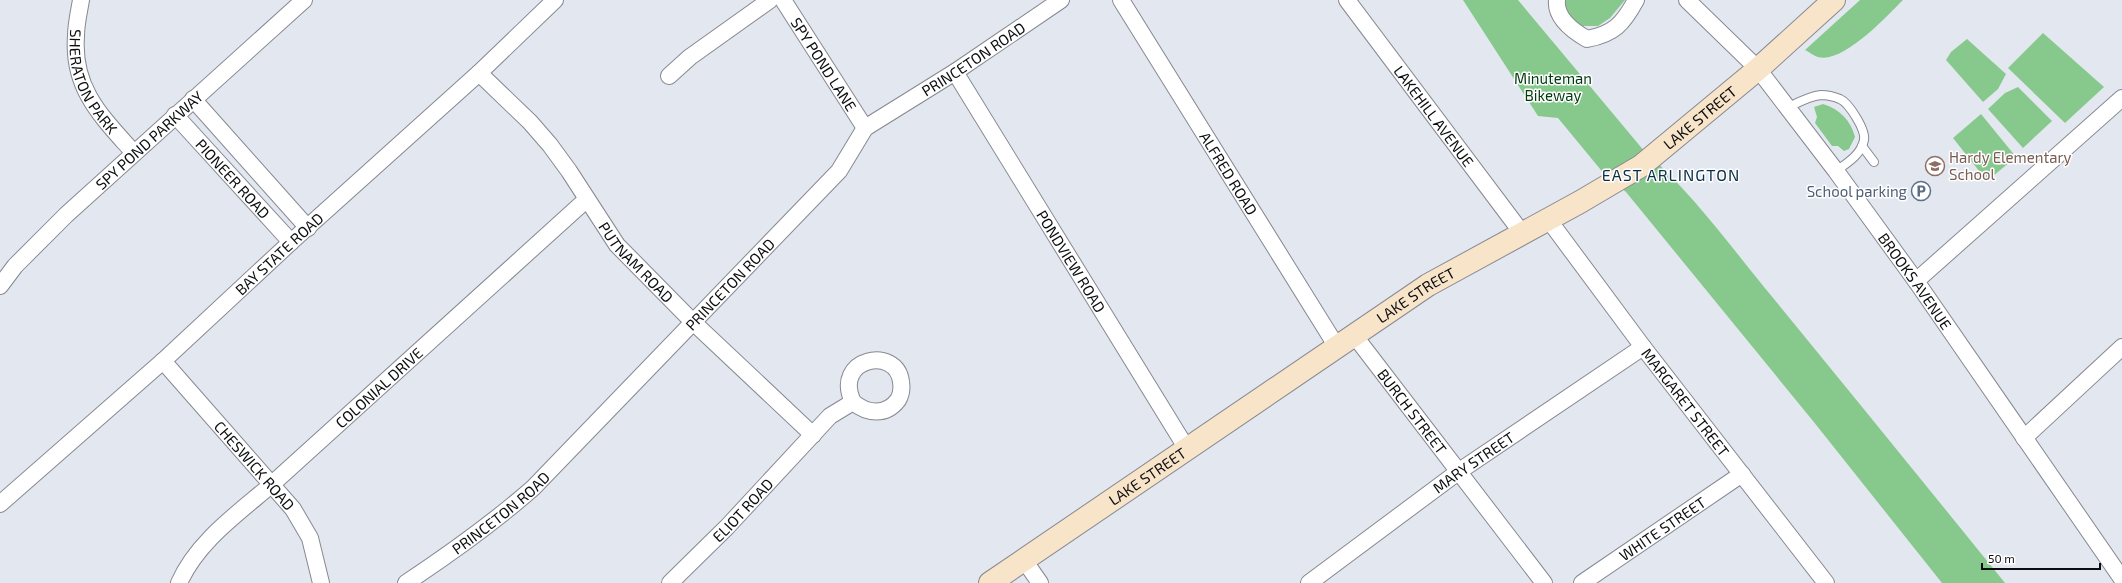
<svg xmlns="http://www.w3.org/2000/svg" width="2122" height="583" font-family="'Exo 2',sans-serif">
	<rect width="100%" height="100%" fill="#e3e7f0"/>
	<g fill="#87c98d">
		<path d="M1463,0H1518L1645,152C1694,194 1733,250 1774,299C1851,393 1928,488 2005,583H1942L1813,421L1626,192L1605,175L1558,118L1538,116Z"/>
		<path d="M1561,0H1625L1610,18L1598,26H1582L1568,18Z"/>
		<path d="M1860,0H1903C1887,16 1843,64 1818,57C1814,56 1809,52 1805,50Z"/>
		<path d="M2043,33L2104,87L2065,123L2008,68Z"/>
		<path d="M1967,39L2006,74L1998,89L1983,102L1946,60L1951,52Z"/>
		<path d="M2018,87L2052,121L2023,148L1988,109L2005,93Z"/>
		<path d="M1823,104C1840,109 1851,121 1855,137L1849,149L1844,151L1838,146H1832L1815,123L1817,117L1814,107Z"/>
		<path d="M1981,114L2016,157L1987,181L1953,138Z"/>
	</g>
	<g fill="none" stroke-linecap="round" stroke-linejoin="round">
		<defs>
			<g id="service">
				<path d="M1787,108C1797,103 1809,96 1821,95C1826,95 1835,97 1840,99C1849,103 1866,130 1864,140C1861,155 1847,163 1836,171"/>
				<path d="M1862,146L1874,162"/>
			</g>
			<g id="minor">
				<path id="s1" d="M81,0C79,12 76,24 76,36C72,89 102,117 134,153"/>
				<path id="s2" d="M783,0L865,128"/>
				<path id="s3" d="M1121,0L1337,347"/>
				<path id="s4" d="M1347,0L1522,233"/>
				<path d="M1557,0C1555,18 1573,31 1587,39C1614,34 1623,24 1636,0"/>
				<path id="s5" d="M1687,0L1758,69L1836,171L1916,281L2122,579"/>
				<path id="s6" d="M955,72L1187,449"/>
				<path id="s7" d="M479,73L530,122L550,145L569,171L617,245L693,322L813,435"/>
				<path d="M669,76L690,57L770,0"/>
				<path d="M193,99L308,228"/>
				<path id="s8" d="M175,115L291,242"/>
				<path id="s9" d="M1548,219L1643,347L1826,583"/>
				<path d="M1916,281L2122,98"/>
				<path id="s10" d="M0,286L15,266L66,215L304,0"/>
				<path id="s11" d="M1354,335L1544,583"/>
				<path id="s12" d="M163,361L293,509L310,538L321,583"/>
				<path d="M2024,438L2122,347"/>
				<path id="s13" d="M0,504L163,361L291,242L479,73L555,0"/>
				<path d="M1024,560L1040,583"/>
				<path id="s14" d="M179,583C197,542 237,514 271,485L587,199"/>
				<path id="s15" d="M406,583C451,553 493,523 533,488L839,171L865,128L955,72L1061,0"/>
				<path id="s16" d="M670,583L727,527L830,416L853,402C832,358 897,345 901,382C902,388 901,395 898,400C886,416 867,414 853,402"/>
				<path id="s17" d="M1309,583L1458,472L1643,347"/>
				<path id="s18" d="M1582,583L1742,474"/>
			</g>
			<g id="secondary">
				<path id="s19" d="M990,583L1428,285L1580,202L1641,166L1758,69L1834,0"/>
			</g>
		</defs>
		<use href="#service" stroke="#878992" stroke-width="10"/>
		<use href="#minor" stroke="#878992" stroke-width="18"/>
		<use href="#secondary" stroke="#878992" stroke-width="24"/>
		<use href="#service" stroke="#fff" stroke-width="8"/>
		<use href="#minor" stroke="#fff" stroke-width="16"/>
		<use href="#secondary" stroke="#f8e4c8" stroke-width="22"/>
	</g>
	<defs>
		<symbol id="school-ring" viewBox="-11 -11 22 22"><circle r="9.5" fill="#fff" stroke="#8d6e63" stroke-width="1.5"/><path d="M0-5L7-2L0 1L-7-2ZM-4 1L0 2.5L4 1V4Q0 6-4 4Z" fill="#8d6e63"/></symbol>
		<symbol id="parking-ring" viewBox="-11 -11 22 22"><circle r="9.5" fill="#fff" stroke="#5c6f8a" stroke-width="1.5"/><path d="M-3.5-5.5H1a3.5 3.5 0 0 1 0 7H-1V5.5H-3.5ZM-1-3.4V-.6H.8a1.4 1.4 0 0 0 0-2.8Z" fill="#5c6f8a"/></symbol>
	</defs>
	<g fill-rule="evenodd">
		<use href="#school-ring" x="1924" y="155" width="22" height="22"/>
		<use href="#parking-ring" x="1910" y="180" width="22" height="22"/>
	</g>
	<g text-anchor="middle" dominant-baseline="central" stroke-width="3" stroke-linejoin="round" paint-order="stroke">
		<g font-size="15" fill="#0c0d10" stroke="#fff">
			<text stroke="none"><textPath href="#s15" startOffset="778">PRINCETON ROAD</textPath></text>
			<text stroke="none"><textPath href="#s2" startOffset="76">SPY POND LANE</textPath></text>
			<text stroke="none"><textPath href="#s1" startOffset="86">SHERATON PARK</textPath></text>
			<text stroke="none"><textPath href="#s4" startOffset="145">LAKEHILL AVENUE</textPath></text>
			<text stroke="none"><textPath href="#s19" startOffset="850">LAKE STREET</textPath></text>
			<text stroke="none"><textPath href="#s10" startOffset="209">SPY POND PARKWAY</textPath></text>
			<text stroke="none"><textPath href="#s3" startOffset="204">ALFRED ROAD</textPath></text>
			<text stroke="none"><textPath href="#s8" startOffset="86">PIONEER ROAD</textPath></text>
			<text stroke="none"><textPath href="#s13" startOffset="375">BAY STATE ROAD</textPath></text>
			<text stroke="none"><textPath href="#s6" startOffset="222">PONDVIEW ROAD</textPath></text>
			<text stroke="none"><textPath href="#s7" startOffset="247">PUTNAM ROAD</textPath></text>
			<text stroke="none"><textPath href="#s5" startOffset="363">BROOKS AVENUE</textPath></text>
			<text stroke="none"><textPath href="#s15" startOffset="442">PRINCETON ROAD</textPath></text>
			<text stroke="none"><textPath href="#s19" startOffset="514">LAKE STREET</textPath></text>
			<text stroke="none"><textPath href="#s14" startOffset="281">COLONIAL DRIVE</textPath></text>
			<text stroke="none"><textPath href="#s9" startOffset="229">MARGARET STREET</textPath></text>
			<text stroke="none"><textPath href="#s11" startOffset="96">BURCH STREET</textPath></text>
			<text stroke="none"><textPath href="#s17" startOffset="204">MARY STREET</textPath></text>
			<text stroke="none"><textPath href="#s12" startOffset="139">CHESWICK ROAD</textPath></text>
			<text stroke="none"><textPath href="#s19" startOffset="190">LAKE STREET</textPath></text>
			<text stroke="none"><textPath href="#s16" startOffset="103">ELIOT ROAD</textPath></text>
			<text stroke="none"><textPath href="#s15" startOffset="118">PRINCETON ROAD</textPath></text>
			<text stroke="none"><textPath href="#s18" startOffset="97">WHITE STREET</textPath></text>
		</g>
		<g font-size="15" fill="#003a0f" stroke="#fff">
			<text x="1553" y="78">Minuteman<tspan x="1553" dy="17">Bikeway</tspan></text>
		</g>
		<g font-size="15" fill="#785e54" stroke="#fff" text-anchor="start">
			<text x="1949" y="157">Hardy Elementary<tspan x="1949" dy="17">School</tspan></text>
		</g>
		<g font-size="15" fill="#4e5e75" stroke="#fff" text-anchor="end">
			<text x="1907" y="191">School parking</text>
		</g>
		<g font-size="16" letter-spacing="1" fill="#0a2f47" stroke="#fff">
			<text x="1671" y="174">EAST ARLINGTON</text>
		</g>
	</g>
	<path d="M1982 563v6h118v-6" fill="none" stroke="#0c0d10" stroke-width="2"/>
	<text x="1988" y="563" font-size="12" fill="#0c0d10" stroke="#ffffff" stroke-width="3" paint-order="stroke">50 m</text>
</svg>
